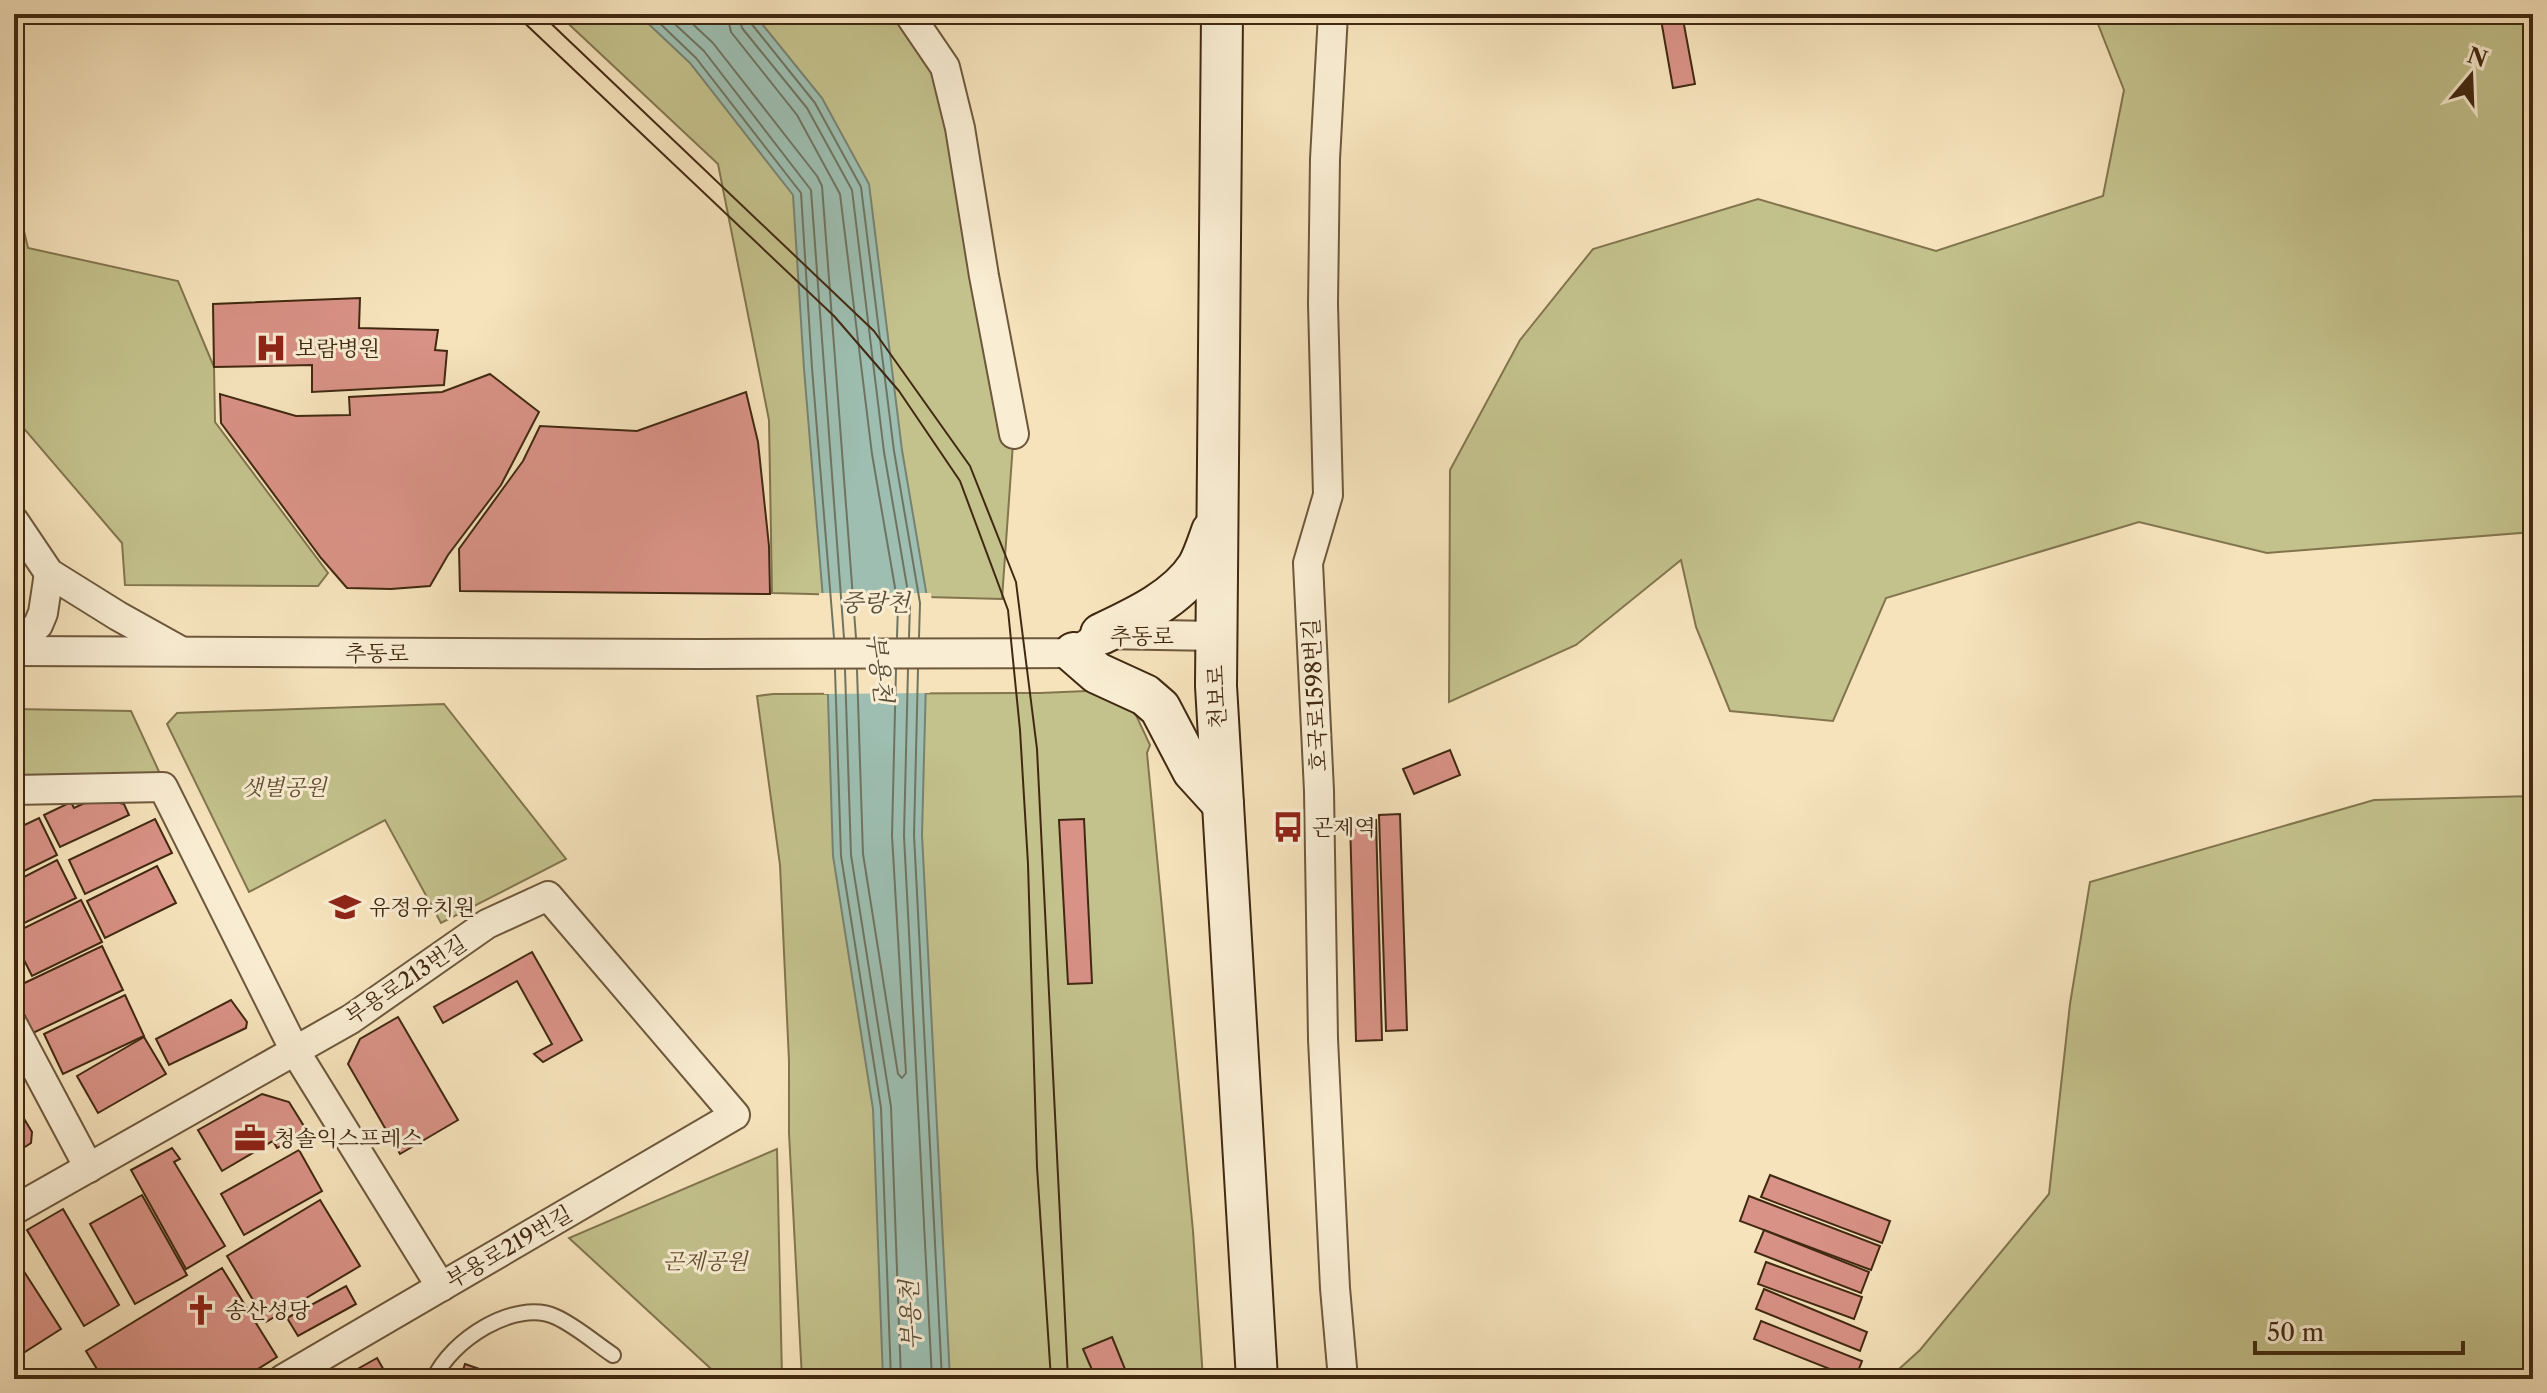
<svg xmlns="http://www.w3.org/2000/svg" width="2547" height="1393" font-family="'Libre Caslon Text','Noto Serif KR',serif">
	<rect width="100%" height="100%" fill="#f6e3bc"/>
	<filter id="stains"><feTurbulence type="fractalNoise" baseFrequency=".0025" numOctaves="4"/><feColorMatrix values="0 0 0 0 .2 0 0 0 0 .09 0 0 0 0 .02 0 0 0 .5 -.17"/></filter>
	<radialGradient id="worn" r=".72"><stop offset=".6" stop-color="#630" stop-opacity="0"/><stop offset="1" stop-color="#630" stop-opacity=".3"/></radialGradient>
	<g fill="#c3c18c" stroke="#82754e" stroke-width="2">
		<path d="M558,14H900L940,70L1013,443L1002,599L772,593L769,420L718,164Z"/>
		<path d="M2094,14H2533V532L2267,553L2139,522L1886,598L1833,721L1730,711L1696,627L1681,560L1576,645L1449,702L1450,470L1520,340L1593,249L1758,199L1936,251L2103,196L2124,90Z"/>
		<path d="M14,189L28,248L178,281L214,367L215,422L328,573L318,586L125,585L122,543L14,417Z"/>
		<path d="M1110,690L1136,715L1150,745L1147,753L1193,1231L1203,1379H802L789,1133V1061L780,865L757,696L773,694L1040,693Z"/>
		<path d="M444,704L566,859L441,923L385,820L249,892L167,724L177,713Z"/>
		<path d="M14,709L131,711L162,778H14Z"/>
		<path d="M2533,796V1379H1888L1920,1350L2049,1194L2070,1004L2090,882L2374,800Z"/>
		<path d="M777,1149L782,1379H722L569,1238Z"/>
	</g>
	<path fill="#9dbeb1" stroke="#788271" stroke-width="2" d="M638,14H754L822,98L869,184L902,450L928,603L922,835L950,1379H883L873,1109L833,856L826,635L804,369L793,195L690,63Z"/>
	<path fill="#f6e3bc" d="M819,593H931L932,603L930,693L824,694Z"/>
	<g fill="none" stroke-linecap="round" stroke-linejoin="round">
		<g stroke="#6f7461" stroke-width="2">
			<path d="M650,14L696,58L801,193L812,368L834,638"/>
			<path d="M664,14L704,51L811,190L844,638"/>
			<path d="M682,14L713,43L817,176L822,186L856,638"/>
			<path d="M727,14L731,32L797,115L840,194L872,454L898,605L897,637"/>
			<path d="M739,14L742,28L807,108L852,190L884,452L910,604L909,637"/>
			<path d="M749,14L750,22L815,103L861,187L894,451L920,603L919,637"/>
			<path d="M908,669L904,836L932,1379"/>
			<path d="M918,669L914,835L942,1379"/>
			<path d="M835,670L841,856L881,1108L891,1379"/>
			<path d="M845,670L851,855L891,1107L901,1379"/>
			<path d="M857,670L863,854L898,1074L902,1078L906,1073L892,836L896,669"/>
		</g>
	</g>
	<g fill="#d99286" stroke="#412911" stroke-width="2">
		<path d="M1660,14H1682L1695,84L1673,88Z"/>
		<path d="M360,298L359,328L438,330L435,350L447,351L444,385L312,392V365L214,367L213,304Z"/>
		<path d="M490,374L539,412L501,485L448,555L430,586L391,589L347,588L321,558L221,423L220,394L296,416L350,415L349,397L442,392Z"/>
		<path d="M746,392L758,442L769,546L770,594L460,591L459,549L523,461L540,426L637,431Z"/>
		<path d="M1450,750L1460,775L1414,794L1403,769Z"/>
		<path d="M103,799L124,804L129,815L60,847L44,815L71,802L74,808L89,801Z"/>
		<path d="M1400,814L1407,1030L1386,1031L1379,815Z"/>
		<path d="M39,818L57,855L14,876V830Z"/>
		<path d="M155,819L172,853L85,894L69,860Z"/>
		<path d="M1084,819L1092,983L1068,984L1059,820Z"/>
		<path d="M1350,820H1376L1382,1040L1356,1041Z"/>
		<path d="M57,860L76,898L14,928V882Z"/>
		<path d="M157,866L176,903L105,938L87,901Z"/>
		<path d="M81,900L102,942L32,976L14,940V933Z"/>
		<path d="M102,946L123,990L33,1033L14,993V988Z"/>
		<path d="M532,952L582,1040L543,1062L534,1054L552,1044L517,981L443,1023L434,1007Z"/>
		<path d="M125,995L144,1036L63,1074L44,1034Z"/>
		<path d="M231,1000L247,1022L246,1028L169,1065L156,1039Z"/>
		<path d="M398,1017L458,1120L400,1154L348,1064L360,1039Z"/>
		<path d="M144,1037L166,1074L98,1113L77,1076Z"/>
		<path d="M262,1094L289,1102L307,1131L277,1148L273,1141L222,1171L198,1130Z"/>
		<path d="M14,1102L32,1132L31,1143L14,1154Z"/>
		<path d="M172,1148L180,1159L174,1162L225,1246L186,1269L131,1170Z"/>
		<path d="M299,1150L322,1191L244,1235L221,1194Z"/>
		<path d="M1770,1175L1890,1221L1882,1243L1761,1197Z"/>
		<path d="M142,1195L187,1275L135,1304L90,1224Z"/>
		<path d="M1749,1196L1880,1246L1871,1270L1740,1221Z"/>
		<path d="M320,1200L360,1266L266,1322L227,1256Z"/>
		<path d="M63,1209L119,1305L84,1326L27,1230Z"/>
		<path d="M1764,1230L1869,1272L1861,1293L1755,1252Z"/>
		<path d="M14,1256L61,1329L20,1355L14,1345Z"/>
		<path d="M1766,1262L1862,1297L1854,1319L1758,1284Z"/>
		<path d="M222,1268L277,1357L242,1379H103L86,1351Z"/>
		<path d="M346,1286L356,1304L298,1336L287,1318Z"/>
		<path d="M1764,1289L1867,1332L1860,1351L1756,1309Z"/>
		<path d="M1761,1321L1862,1361L1855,1379L1754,1339Z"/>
		<path d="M1112,1337L1129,1379H1096L1083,1349Z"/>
		<path d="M377,1358L389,1379H340Z"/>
		<path d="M465,1364L508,1379H460Z"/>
	</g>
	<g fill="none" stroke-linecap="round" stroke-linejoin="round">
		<defs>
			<path id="lane" d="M434,1379C450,1341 515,1298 556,1317C576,1326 595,1343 613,1355"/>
			<g id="street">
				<path d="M909,14L945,67L960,128L984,276L1014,434"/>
				<path d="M1333,14L1325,159L1323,304L1328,495L1308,563L1319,791L1323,1039L1335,1288L1343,1379"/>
				<path d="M14,521L49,573L118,616L179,650"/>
				<path d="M14,647L38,625L43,613L49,573"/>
				<path d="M14,651L701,654L1074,653L1101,634L1216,636"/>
				<path d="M14,790L163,787L295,1051L441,1287"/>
				<path d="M14,1027L89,1168"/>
				<path d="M14,1210L351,1019L487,924L548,896L735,1115L283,1379"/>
			</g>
			<g id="secondary">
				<path d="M1222,14L1216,686L1257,1379"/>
				<path d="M1101,634C1135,618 1177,599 1198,566C1204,555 1208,542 1212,531"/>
				<path d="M1074,653L1097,673L1145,695L1160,708L1193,771L1223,804"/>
			</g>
		</defs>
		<use href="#lane" stroke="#6e583c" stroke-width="18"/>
		<use href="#street" stroke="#6e583c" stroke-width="32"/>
		<use href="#secondary" stroke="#412911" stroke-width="44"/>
		<use href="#lane" stroke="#f9edd3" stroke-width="14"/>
		<use href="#street" stroke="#f9edd3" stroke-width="28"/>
		<use href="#secondary" stroke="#f9edd3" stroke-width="40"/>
		<g stroke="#412911" stroke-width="2">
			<path d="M515,14L834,316L899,391L960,481L1008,610L1020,730L1028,864L1037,1167L1051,1379"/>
			<path d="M541,14L874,331L970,466L1016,582L1037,749L1068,1379"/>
		</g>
	</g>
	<defs>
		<symbol id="hospital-bare" viewBox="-9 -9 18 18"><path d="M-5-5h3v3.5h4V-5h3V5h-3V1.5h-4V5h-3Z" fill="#8f2418" stroke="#f9edd3" stroke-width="2.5" paint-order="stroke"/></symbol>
		<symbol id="bus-bare" viewBox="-9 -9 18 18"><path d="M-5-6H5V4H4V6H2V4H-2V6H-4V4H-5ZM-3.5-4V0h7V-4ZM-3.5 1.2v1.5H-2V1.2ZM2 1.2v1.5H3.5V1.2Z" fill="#8f2418" stroke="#f9edd3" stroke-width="2.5" paint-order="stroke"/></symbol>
		<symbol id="school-bare" viewBox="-9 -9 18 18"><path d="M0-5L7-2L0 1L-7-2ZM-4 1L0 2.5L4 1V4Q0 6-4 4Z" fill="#8f2418" stroke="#f9edd3" stroke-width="2.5" paint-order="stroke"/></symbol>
		<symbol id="office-bare" viewBox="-9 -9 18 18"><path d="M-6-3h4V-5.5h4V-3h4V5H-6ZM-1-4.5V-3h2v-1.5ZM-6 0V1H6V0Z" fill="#8f2418" stroke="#f9edd3" stroke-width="2.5" paint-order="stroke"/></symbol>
		<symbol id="church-bare" viewBox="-9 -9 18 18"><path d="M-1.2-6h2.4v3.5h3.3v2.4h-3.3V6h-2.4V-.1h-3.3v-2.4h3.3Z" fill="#8f2418" stroke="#f9edd3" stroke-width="2.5" paint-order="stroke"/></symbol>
	</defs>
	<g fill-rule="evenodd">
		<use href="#hospital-bare" x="249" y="326" width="44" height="44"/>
		<use href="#bus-bare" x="1266" y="805" width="44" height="44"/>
		<use href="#school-bare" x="323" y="885" width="44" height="44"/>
		<use href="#office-bare" x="228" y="1116" width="44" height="44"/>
		<use href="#church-bare" x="179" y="1288" width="44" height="44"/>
	</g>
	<g text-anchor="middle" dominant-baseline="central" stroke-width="6" stroke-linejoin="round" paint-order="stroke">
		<g font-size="22" fill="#412911" stroke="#f9edd3" text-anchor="start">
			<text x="295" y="348">보람병원</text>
			<text x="1312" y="827">곤제역</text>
			<text x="369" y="907">유정유치원</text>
			<text x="274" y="1138">청솔익스프레스</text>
			<text x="225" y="1310">송산성당</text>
		</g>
		<g font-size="22" fill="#412911" stroke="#f9edd3">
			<text x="1142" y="636">추동로</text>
			<text x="377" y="653">추동로</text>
			<text transform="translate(1315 695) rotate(-93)">호국로1598번길</text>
			<text transform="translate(1217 697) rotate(-92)">천보로</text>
			<text transform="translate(406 980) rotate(-34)">부용로213번길</text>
			<text transform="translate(509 1247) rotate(-30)">부용로219번길</text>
		</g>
		<g font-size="22" font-style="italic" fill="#624f30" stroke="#f9edd3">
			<text x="284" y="787">샛별공원</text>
			<text x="705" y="1261">곤제공원</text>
		</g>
		<g font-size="24" font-style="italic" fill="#584e39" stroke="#f9edd3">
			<text x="875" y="602">중랑천</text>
			<text transform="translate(880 668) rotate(83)">부용천</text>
			<text transform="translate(910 1315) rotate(-92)">부용천</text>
		</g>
	</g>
	<rect width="2547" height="1393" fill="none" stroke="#f6e3bc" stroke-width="48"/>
	<rect x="16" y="16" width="2515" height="1361" fill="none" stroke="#412911" stroke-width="4"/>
	<rect x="24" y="24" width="2499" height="1345" fill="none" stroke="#412911" stroke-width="2"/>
	<g transform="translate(2471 76) rotate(19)" stroke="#f9edd3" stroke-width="6" paint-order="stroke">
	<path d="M0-6L14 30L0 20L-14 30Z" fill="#412911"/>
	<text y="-12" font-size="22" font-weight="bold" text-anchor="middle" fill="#412911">N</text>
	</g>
	<path d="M2255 1341v12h208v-12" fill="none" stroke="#412911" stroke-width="4"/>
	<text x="2267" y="1341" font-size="24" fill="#412911" stroke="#f9edd3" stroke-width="6" paint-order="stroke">50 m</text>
	<rect width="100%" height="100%" filter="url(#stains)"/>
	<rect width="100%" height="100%" fill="url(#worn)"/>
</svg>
